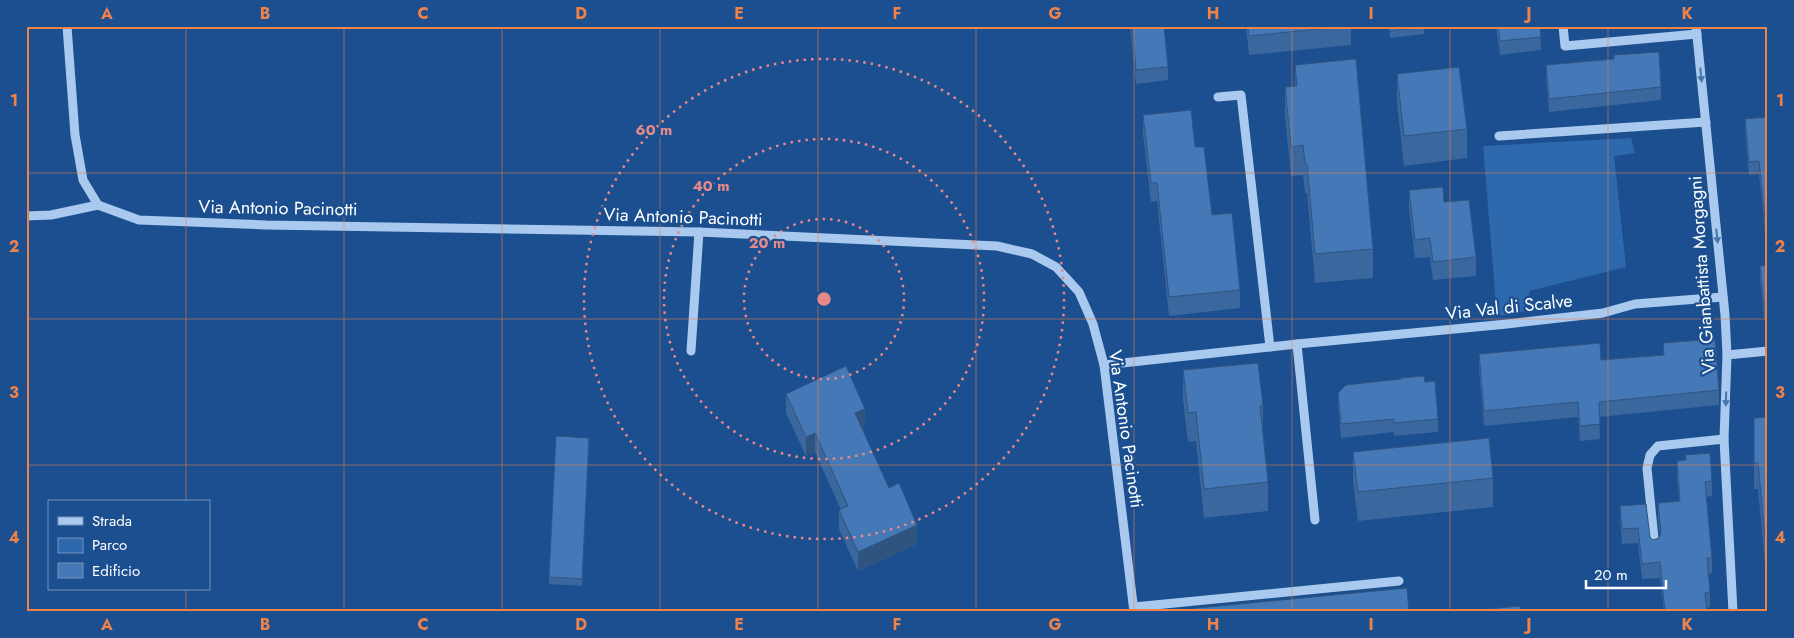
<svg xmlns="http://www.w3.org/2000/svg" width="1794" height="638" font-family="Jost,sans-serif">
	<rect width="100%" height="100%" fill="#1b4f8f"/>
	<path fill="#2e69ad" d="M1631,138L1635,153L1614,156L1626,267L1529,291L1531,310L1497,316L1483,146Z"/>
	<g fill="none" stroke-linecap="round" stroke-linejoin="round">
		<g stroke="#a9c9ee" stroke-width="9">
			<path d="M67,26L75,135L83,180L98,205"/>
			<path d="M1563,26L1565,46L1697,34"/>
			<path d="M1696,26L1725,315L1727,355L1724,439L1733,612"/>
			<path d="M1218,97L1241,95L1270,347"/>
			<path d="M1499,136L1706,122"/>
			<path d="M98,205L139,220L266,225L699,232L997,246L1032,254L1056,267L1079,292L1093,324L1104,365L1134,612"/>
			<path d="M26,216L51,215L98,205"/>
			<path d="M1297,344L1315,520"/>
			<path d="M691,351L699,232"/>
			<path d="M1727,355L1768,351"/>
			<path d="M1104,365L1297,344L1507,324L1603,313L1635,304L1723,297"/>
			<path d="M1655,549L1647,468L1650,455L1658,446L1724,439"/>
			<path d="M1134,607L1399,581"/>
		</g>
	</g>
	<g fill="#3a679d">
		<path d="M1130,26H1164L1168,67V80L1136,84Z"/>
		<path d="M1246,26H1351V45L1249,55Z"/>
		<path d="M1389,26H1424V34L1390,38Z"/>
		<path d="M1496,26H1540L1541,50L1500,55Z"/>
		<path d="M1295,65L1373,249V278L1315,283L1307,193H1305L1303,175L1291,176L1285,116V87L1295,86Z"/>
		<path d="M1546,65L1661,87V100L1549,112L1546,78Z"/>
		<path d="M1397,74L1467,129V158L1404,166L1397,103Z"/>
		<path d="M1143,115L1195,147L1212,215L1240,290V308L1169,316L1157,201L1151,202L1143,134Z"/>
		<path d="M1768,117V261L1759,174L1749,175L1745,132V119Z"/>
		<path d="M1409,190L1444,202L1476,257V276L1433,280L1430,257L1415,258L1409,209Z"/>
		<path d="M1768,265V318H1764L1760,279V266Z"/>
		<path d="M1663,343L1719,390V405L1599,417L1600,439L1580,441L1578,417L1484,426L1479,369V354L1601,360L1663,355Z"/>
		<path d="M1183,370L1263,405V431L1268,482V511L1204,518L1196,441L1188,442L1183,400Z"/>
		<path d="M1425,382L1438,419V432L1394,436V432L1341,438L1338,406V393Z"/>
		<path d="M786,394L865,428L862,429L889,488L917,544L858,571L839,529V510H841L815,452L806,456L786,413Z"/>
		<path d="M1768,417V584H1767L1758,489H1754V418Z"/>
		<path d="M589,438L582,586L549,584V577Z"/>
		<path d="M1353,452L1493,478V507L1358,521L1353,481Z"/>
		<path d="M1677,461L1712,481V496L1706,497L1712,558V573L1709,574L1710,592V607L1707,608V612H1664L1660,578L1642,579L1638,543L1622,544L1620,521V506L1650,537L1653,540L1659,538L1660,536L1658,518V503L1679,501L1677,477Z"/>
	</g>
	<g fill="#305480">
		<path d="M865,409V428L855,432V413Z"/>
		<path d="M815,433V452L806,456V437Z"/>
		<path d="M917,525V544L858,571V552Z"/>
	</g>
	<g fill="#4478b7" stroke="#305480">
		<path d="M1132,26H1164L1168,67L1136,70Z"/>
		<path d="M1248,26H1349L1249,36Z"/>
		<path d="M1389,26H1424V27L1390,31Z"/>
		<path d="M1498,26H1540L1541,37L1500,41Z"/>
		<path d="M1659,52L1661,87L1549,99L1546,65L1614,59V55Z"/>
		<path d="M1356,59L1373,249L1315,254L1307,164H1305L1303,145L1291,147L1285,87L1297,86L1295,65Z"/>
		<path d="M1459,67L1467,129L1404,136L1397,74Z"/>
		<path d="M1191,110L1195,147H1204L1212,215L1232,213L1240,290L1169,297L1157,183H1151L1143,115Z"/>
		<path d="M1768,117V248L1759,161L1749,162L1745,119Z"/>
		<path d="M1443,187L1444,202L1469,200L1476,257L1433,262L1430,238L1415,240L1409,190Z"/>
		<path d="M1768,265V304L1764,305L1760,266Z"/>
		<path d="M1715,339L1719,390L1599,402L1600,424L1580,426L1578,402L1484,411L1479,354L1600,343L1601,360L1664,355L1663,343Z"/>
		<path d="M1258,363L1263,405L1260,406L1268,482L1204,489L1196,412L1188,413L1183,370Z"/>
		<path d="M846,366L865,409L855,413L889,488L899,483L917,525L858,552L839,510L848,506L815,433L806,437L786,394Z"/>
		<path d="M1424,376L1425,382L1435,381L1438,419L1394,423V419L1341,424L1338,393L1346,385L1401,379V378Z"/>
		<path d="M1768,417V558L1767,559L1758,463H1754V418Z"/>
		<path d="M556,436L589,438L582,579L549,577Z"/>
		<path d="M1489,438L1493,478L1358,492L1353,452Z"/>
		<path d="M1710,453L1712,481L1705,482L1712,558H1707L1710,592L1705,593L1707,612H1665L1660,562L1642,564L1638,528L1622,529L1620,506L1646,504L1650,537L1653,540L1659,538L1661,533L1658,503L1680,501L1677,461L1686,460L1685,455Z"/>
		<path d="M1407,588L1409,612H1166V611Z"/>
		<path d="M1520,606L1521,612H1455Z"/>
	</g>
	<defs><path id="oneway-solid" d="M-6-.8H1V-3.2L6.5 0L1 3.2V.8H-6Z" transform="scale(1.25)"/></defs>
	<g fill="#4674ac">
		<use href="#oneway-solid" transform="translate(1701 75) rotate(84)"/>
		<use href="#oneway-solid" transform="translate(1717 236) rotate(84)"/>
		<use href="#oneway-solid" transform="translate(1726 399) rotate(92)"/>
	</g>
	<path fill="none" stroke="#ee8249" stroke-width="1" stroke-opacity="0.55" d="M186,26V502M344,26V612M502,26V612M660,26V612M818,26V612M976,26V612M1134,26V612M1292,26V612M1450,26V612M1608,26V612M26,173H1768M26,319H1768M26,465H1768M186,589V612"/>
	<g fill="none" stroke="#e88989" stroke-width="2.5" stroke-dasharray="2.5 5">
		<circle cx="824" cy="299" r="80"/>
		<circle cx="824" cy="299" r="160"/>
		<circle cx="824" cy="299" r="240"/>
	</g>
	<g text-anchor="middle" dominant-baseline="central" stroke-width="4.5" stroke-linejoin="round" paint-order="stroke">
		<g font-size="18" fill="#fff" stroke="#1b4f8f">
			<text transform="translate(278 208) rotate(1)">Via Antonio Pacinotti</text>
			<text transform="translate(683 217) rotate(2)">Via Antonio Pacinotti</text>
			<text transform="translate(1702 275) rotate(-94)">Via Gianbattista Morgagni</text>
			<text transform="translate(1509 307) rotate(-6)">Via Val di Scalve</text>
			<text transform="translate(1126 429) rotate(82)">Via Antonio Pacinotti</text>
		</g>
	</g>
	<circle cx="824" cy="299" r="8" fill="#e88989" stroke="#1b4f8f" stroke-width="2.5"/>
	<g font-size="15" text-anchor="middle" font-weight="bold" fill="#e88989" stroke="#1b4f8f" stroke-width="4.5" stroke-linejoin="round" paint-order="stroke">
		<text x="654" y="135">60 m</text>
		<text x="711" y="191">40 m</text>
		<text x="767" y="248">20 m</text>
	</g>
	<rect width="1794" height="638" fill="none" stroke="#1b4f8f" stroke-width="55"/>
	<rect x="48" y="500" width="162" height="90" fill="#1b4f8f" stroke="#7695bc"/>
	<rect x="58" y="517" width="25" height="8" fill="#a9c9ee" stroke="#7695bc"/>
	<text x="92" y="526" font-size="15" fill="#ffffff">Strada</text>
	<rect x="58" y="538" width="25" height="15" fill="#2e69ad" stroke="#7695bc"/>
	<text x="92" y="550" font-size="15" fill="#ffffff">Parco</text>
	<rect x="58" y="563" width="25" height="15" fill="#4478b7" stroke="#7695bc"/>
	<text x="92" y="576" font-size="15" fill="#ffffff">Edificio</text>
	<path d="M1586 580v8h80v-8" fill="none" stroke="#ffffff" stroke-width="2.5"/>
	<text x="1594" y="580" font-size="15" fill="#ffffff" stroke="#1b4f8f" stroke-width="4" paint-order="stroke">20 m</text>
	<rect x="28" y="28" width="1738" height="582" fill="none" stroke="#ee8249" stroke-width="2"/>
	<g font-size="16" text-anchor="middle" font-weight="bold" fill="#ee8249">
		<text x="107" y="19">A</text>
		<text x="265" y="19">B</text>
		<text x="423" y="19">C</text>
		<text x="581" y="19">D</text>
		<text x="739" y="19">E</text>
		<text x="897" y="19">F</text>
		<text x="1055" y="19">G</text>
		<text x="1213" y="19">H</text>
		<text x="1371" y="19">I</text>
		<text x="1529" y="19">J</text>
		<text x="1687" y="19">K</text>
		<text x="14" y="106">1</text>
		<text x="1780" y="106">1</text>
		<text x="14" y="252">2</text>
		<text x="1780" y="252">2</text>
		<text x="14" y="398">3</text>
		<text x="1780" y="398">3</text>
		<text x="14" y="543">4</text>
		<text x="1780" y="543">4</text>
		<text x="107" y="630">A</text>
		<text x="265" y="630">B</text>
		<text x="423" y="630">C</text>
		<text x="581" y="630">D</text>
		<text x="739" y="630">E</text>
		<text x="897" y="630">F</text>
		<text x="1055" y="630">G</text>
		<text x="1213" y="630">H</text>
		<text x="1371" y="630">I</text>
		<text x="1529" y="630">J</text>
		<text x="1687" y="630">K</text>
	</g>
</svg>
